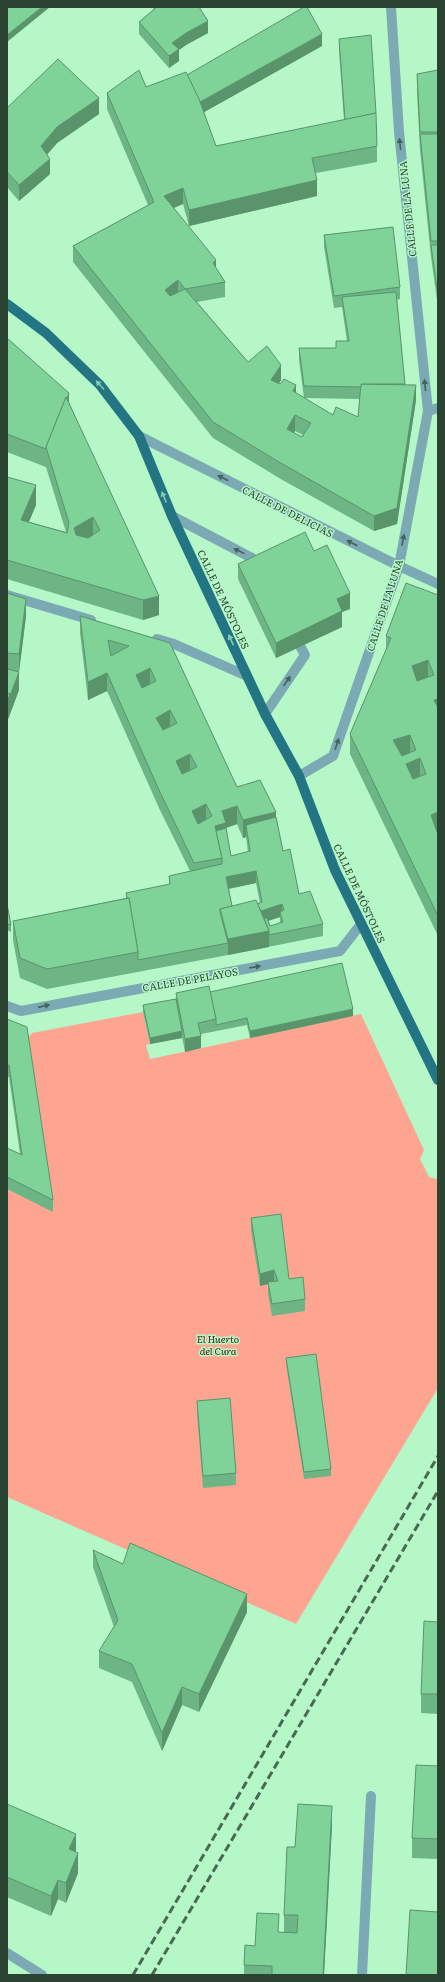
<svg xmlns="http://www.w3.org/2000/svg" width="445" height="1982" font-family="Literata,serif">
	<rect width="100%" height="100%" fill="#b6f7c8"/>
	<path fill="#fea592" d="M143,1012L150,1044L146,1045L150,1059L361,1014L424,1150L420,1159L429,1177L437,1179L438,1181V1388L296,1624L7,1497V1189L53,1211L27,1039L32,1033Z"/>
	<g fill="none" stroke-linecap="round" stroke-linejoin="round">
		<g stroke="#7baab4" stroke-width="10">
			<path d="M172,516L252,558L258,568"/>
			<path d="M265,714L305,655L294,635"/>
			<path d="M7,1953L42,1975"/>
		</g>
		<g stroke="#7baab4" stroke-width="10">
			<path d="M428,411L438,408"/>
			<path d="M139,436L399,566L438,584"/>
			<path d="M7,595L91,620"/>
			<path d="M157,639L174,644L247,676"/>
			<path d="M299,776L333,756L399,566L428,411L399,132L391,7"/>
			<path d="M7,1006L21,1011L340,951L361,924"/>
			<path d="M362,1975L371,1796"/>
		</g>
		<path stroke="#237584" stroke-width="10" d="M7,304L46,333L100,385L139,436L172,516L265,714L299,776L335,870L438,1080"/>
		<g stroke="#486a51" stroke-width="3" stroke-dasharray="8 4" stroke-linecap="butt">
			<path d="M133,1975L438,1456"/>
			<path d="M152,1975L438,1491"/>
		</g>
	</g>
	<g fill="#6db584" fill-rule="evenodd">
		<path d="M152,7H199L208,33L186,45L179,50V61L169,68L139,34V22L154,9Z"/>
		<path d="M339,39L377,146V162L316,173L317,196L189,226L183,204L174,208L225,282V297L197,302L248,362L281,380L279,383L304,398L299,360V348H336L347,341L342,307L334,308L324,247V235L400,287V299L397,300L405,384L416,400L397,524L374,531L279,478L213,438L73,262V246L148,205L107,109V93L146,87L187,75L322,46L204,112L216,146L344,120L339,51ZM304,398L360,399L358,417L333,415ZM295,431L303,435L302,437L294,433Z"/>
		<path d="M438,70V307L431,257L420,150L417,92V74Z"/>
		<path d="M7,108L99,114L57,143L47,155L50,174L19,201L7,187Z"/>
		<path d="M7,338L69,402L159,615L143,620L7,579V477L36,505L29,522L66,532L46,467L7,452Z"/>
		<path d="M314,551L350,609L342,612V627L276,658L238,579V564Z"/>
		<path d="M7,593L26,616L19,672L15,671L19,690L7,722Z"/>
		<path d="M438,595V936L350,754V734L386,652V636Z"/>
		<path d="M80,616L170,643L237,787L276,817L283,851L299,894L323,924V936L228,955L47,989L20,978L13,940V921L126,898V893L169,885V876L190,871L159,808L107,691L88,700L80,633ZM237,824L243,838L246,837L248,852L231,856L226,828ZM256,883L260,903L257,904L232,906L229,889ZM280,917V923L270,926L268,921Z"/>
		<path d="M7,904L11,925V932L7,930Z"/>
		<path d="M210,992L353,1016L250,1038L247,1025L201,1034V1048L185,1052L182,1037V1038L150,1044L143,1012V1005L176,999V993Z"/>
		<path d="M7,1019L53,1200V1212L7,1189V1148L20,1154L9,1077H7Z"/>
		<path d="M251,1218L289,1279L305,1299V1311L272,1316L268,1294V1284L260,1286L251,1230Z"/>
		<path d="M286,1358L331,1469V1476L304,1479L286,1364Z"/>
		<path d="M197,1401L236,1473V1485L203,1488L197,1413Z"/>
		<path d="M93,1550L123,1564L247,1612L199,1712L182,1705L162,1751L132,1682L99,1668V1651L114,1627L93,1567Z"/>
		<path d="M438,1622V1714L421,1713V1694Z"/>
		<path d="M438,1766V1859L412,1858V1838Z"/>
		<path d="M7,1804L76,1852L78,1873L66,1903L58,1899L51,1916L7,1897Z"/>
		<path d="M332,1825L324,1975H244V1965L255,1946L279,1932H284V1915L295,1847Z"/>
	</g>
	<g fill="#59946b">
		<path d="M42,7H50L7,42V35Z"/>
		<path d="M208,21V33L186,45L179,50V61L169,68V56L172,43L186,33Z"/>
		<path d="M322,34V46L199,115V103Z"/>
		<path d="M99,98V114L57,143L41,161V146L57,127Z"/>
		<path d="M50,159V174L19,201V185Z"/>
		<path d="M317,180V196L189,226V210Z"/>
		<path d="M183,188V204L164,212V196Z"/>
		<path d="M216,260V276L213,263Z"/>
		<path d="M178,280V296L165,306V290Z"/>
		<path d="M281,365V380L271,396V380Z"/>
		<path d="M296,385V401L293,391Z"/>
		<path d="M416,385V400L397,524L374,531V516Z"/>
		<path d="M69,393V410L46,448Z"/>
		<path d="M295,415V431L287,445V429Z"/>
		<path d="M36,485V505L21,540V520Z"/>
		<path d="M93,517V536L74,548V528Z"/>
		<path d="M350,593V609L342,612V627L276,658V643L337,599Z"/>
		<path d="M159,596V615L143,620V600Z"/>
		<path d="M26,599V616L19,672V654Z"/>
		<path d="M428,660V680L412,685V666Z"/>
		<path d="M150,668V686L136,693V675Z"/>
		<path d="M19,672V690L7,722V702Z"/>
		<path d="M107,673V691L88,700V682Z"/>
		<path d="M438,699V718L434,700Z"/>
		<path d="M170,710V728L156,735V718Z"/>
		<path d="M410,735V754L393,759V740Z"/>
		<path d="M190,754V772L176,779V761Z"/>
		<path d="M420,758V778L406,784V764Z"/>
		<path d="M206,804V822L192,829V811Z"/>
		<path d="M237,806V824L226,828V840L215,832V826L222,811Z"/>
		<path d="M276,812V829L246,825V837L243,838V820Z"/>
		<path d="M438,812V832L431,834V815Z"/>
		<path d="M256,871V883L226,889V877Z"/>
		<path d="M282,904V916L280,912V917L264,922L259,912Z"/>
		<path d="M269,931V947L228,955V939Z"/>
		<path d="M8,946V953L7,955V948Z"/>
		<path d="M353,1009V1016L250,1038V1031Z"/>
		<path d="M182,1031V1038L150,1044V1038Z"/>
		<path d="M201,1036V1048L185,1052V1039Z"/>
		<path d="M274,1270V1282H268V1284L260,1286V1274Z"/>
		<path d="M247,1594V1612L199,1712V1694Z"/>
		<path d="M182,1687V1705L162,1751V1733Z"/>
		<path d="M332,1806V1825L324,1975H323Z"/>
		<path d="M76,1834V1854L69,1849Z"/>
		<path d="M78,1853V1873L66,1903V1883Z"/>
		<path d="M58,1880V1899L51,1916V1896Z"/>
	</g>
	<g fill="#7fd399" stroke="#59946b" fill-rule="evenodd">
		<path d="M7,7H42L7,35Z"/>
		<path d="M157,7H199L208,21L186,33L172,43L179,49L169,56L139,22Z"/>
		<path d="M304,7H307L322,34L200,102L187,75Z"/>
		<path d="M371,35L376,113L345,120L339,39Z"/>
		<path d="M58,59L99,98L57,127L41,146L50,159L19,185L7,172V108Z"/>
		<path d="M139,70L146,87L186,72L199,99L216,146L376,113L377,146L312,158L317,180L189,210L183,188L164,196L216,260L213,263L225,282L185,289L248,362L267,346L281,365L271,380L280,384L284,379L296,385L293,391L333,415L336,407L358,417L361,384L416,385L397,508L374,516L279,462L213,422L73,246L154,202L107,93ZM178,280L185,289L170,296L165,290ZM295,415L311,423L302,437L287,429Z"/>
		<path d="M438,70V132H420L417,74Z"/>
		<path d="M420,134H438V241H431Z"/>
		<path d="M393,227L400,287L334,296L324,235Z"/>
		<path d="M431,245H438V295Z"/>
		<path d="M396,292L405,384H361V387L304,386L299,348H336V341H349L342,297Z"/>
		<path d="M7,338L69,393L67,398L66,397L46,447V449L7,434Z"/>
		<path d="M66,397L159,596L143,600L7,560V477L36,485L21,520L67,533L69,523L46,447ZM93,517L100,530L88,538L76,535L74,528Z"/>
		<path d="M305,532L314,551L327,545L350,593L337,599L342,611L276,643L238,564Z"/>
		<path d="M406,583L438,595V699L434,700L438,708V812L431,815L437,832L438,831V916L350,734L391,638L386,636ZM428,660L434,675L417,681L412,666ZM410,735L416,750L402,756L393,740ZM420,758L426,774L413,779L406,764Z"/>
		<path d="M7,593L26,599L19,654L7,653Z"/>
		<path d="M80,616L170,643L237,787L260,780L276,812L243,820L237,806L222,811L226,823L215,826L222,858L194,863L159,790L107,673L88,682ZM108,640L129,646L111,656ZM150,668L156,681L142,688L136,675ZM170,710L177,723L163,730L156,718ZM190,754L197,767L182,774L176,761ZM206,804L212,816L198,824L192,811Z"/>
		<path d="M7,669L19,672L10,696V694L7,693Z"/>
		<path d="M7,693L10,694L7,702Z"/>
		<path d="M276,817L283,851L290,849L299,894L310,891L323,924L269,935V931L264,918H267L270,926L283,922L280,912L284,910L282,904L261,911L257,904L262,902L256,871L226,877L232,906L220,909V912L228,943L138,960V952L129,898H127L126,893L170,884L169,876L222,864V858L216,831L226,828L231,856L250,851L246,825Z"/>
		<path d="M129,898L138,952L47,969L20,958L13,921Z"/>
		<path d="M256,900L269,931L228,939L220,909Z"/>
		<path d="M7,904L11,925L7,924Z"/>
		<path d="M342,963L353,1009L250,1031L247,1018L216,1025V1019L210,992Z"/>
		<path d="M209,986L216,1019L198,1023L201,1036L185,1039L176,993Z"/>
		<path d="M176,999L182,1031L150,1038L143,1005Z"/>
		<path d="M7,1019L27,1027L53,1200L7,1177V1148L22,1155L9,1065H7Z"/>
		<path d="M281,1214L289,1279L303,1277L305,1299L272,1304L268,1282L278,1281L274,1270L260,1274L251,1218Z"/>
		<path d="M316,1354L331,1469L304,1472L286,1358Z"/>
		<path d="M230,1398L236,1473L203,1476L197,1401Z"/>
		<path d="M130,1543L247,1594L199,1694L182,1687L162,1733L132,1664L99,1651L118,1620L93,1550L123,1564Z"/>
		<path d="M424,1621L438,1622V1694H421Z"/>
		<path d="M416,1765L438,1766V1839L412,1838Z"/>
		<path d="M7,1804L76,1834L69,1849L78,1853L66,1883L58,1880L51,1896L7,1877Z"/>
		<path d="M298,1804L332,1806L323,1975H272V1966L244,1965L245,1945L255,1946L257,1913L279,1914L278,1932L297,1933L298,1915H284L287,1847H295Z"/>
		<path d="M410,1910L438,1912V1975H406Z"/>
	</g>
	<defs><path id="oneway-solid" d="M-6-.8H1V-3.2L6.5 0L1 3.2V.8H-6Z"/></defs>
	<g fill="#426358">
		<use href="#oneway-solid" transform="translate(400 144) rotate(-96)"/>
		<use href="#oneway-solid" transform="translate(425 385) rotate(-96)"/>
		<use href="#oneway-solid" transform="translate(223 478) rotate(-153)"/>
		<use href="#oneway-solid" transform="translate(403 540) rotate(-79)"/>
		<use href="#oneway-solid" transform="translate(352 543) rotate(-153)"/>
		<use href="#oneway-solid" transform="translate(239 551) rotate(-154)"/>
		<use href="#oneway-solid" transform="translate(287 681) rotate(-56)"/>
		<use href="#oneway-solid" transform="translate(337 744) rotate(-71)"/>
		<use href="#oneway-solid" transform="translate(255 967) rotate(-10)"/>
		<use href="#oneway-solid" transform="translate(44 1006) rotate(-13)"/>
	</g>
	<g fill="#83cab0">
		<use href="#oneway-solid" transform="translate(100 385) rotate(-132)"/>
		<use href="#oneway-solid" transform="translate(164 497) rotate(-112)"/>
		<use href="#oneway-solid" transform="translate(231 640) rotate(-115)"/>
	</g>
	<g text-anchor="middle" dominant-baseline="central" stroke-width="3" stroke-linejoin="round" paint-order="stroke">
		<g font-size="10" fill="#2a4431" stroke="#b6f7c8">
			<text transform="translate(407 209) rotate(-96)">CALLE DE LA LUNA</text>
			<text transform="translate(288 511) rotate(27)">CALLE DE DELICIAS</text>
			<text transform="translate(224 599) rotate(65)">CALLE DE MÓSTOLES</text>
			<text transform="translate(384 605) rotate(-72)">CALLE DE LA LUNA</text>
			<text transform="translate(360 893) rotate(65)">CALLE DE MÓSTOLES</text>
			<text transform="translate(190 979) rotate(-10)">CALLE DE PELAYOS</text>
		</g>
		<g font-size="10" font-style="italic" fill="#4e150a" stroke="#b6f7c8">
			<text x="218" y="1338">El Huerto<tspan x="218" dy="12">del Cura</tspan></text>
		</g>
	</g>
	<rect width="445" height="1982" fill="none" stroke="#2a4431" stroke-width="16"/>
</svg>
